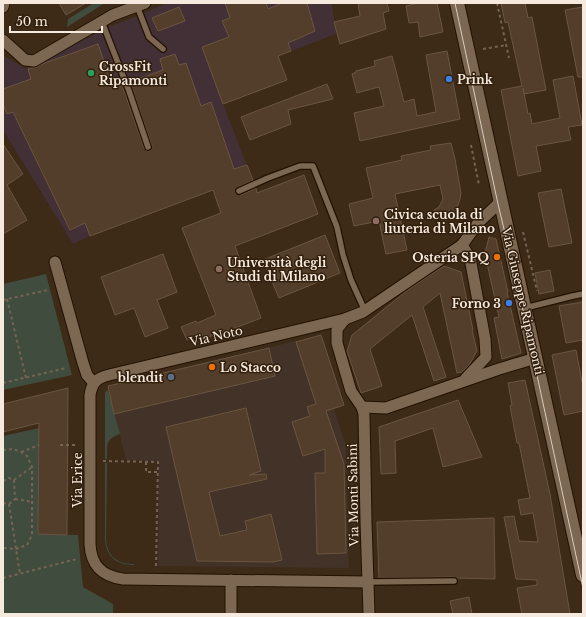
<svg xmlns="http://www.w3.org/2000/svg" width="586" height="617" font-family="'Libre Baskerville',serif">
	<rect width="100%" height="100%" fill="#3d2a17"/>
	<path fill="#433228" d="M321,335L344,405L334,409L346,446L349,568L158,566L159,461L126,460L108,386Z"/>
	<path fill="#433036" d="M167,3H332L336,34L278,56L223,104L251,176L90,236L73,244L3,130V55L26,69L111,26L125,21Z"/>
	<g fill="#404c3e">
		<path d="M94,3H105L67,27L68,19Z"/>
		<path d="M46,274L72,375L3,390V284Z"/>
		<path d="M108,390L120,434C104,440 108,444 107,459H105V393L106,391Z"/>
		<path d="M39,428L38,534L78,535L83,587L113,604V614H3V436Z"/>
		<path d="M105,463H107L106,539C107,556 117,564 134,564V565C117,565 106,557 105,539Z"/>
	</g>
	<g fill="#523e2b" stroke="#6a5540">
		<path d="M59,3H86L66,15Z"/>
		<path d="M225,3H266L268,9L282,3H307L315,31L288,43L291,51L278,56L287,80L223,104L202,47L229,37L222,21L230,18Z"/>
		<path d="M358,3H387L389,11L383,13L386,29L340,44L334,22L360,16Z"/>
		<path d="M419,3H437L443,32L420,37L418,22L409,23L406,6Z"/>
		<path d="M501,3H525L528,18L532,17L546,90L524,94L523,88L528,114L530,113L532,124L560,118L553,80L573,76L582,125L568,127L571,140L536,146L541,171L518,176L501,90L522,86L508,22L505,23Z"/>
		<path d="M179,7L185,21L158,31L152,18Z"/>
		<path d="M583,7V77H578L565,10Z"/>
		<path d="M98,44L113,87L122,85L144,148L146,150L149,151L151,150L152,146L130,82L163,70L160,59L175,54L179,65L186,63L201,106L211,102L234,169L247,165L253,180L236,188L235,191L236,194L241,195L256,188L257,193L304,175L318,214L235,246L261,318L222,333V332L203,339L202,335L187,340L181,327L196,321L197,323L216,315L182,228L221,213L213,190L90,236L85,223L70,230L13,112L7,114L3,104V89L31,79L28,69L37,67L42,64Z"/>
		<path d="M447,51L460,119L360,141L354,113L384,106L379,87L357,93L352,74L356,72V71L375,66L374,61L392,56L404,102L414,99L417,116L436,112L426,55Z"/>
		<path d="M327,84L333,99L288,110L291,124L250,140L241,117Z"/>
		<path d="M451,143L455,159L461,193L460,199L457,208L452,216L444,222L434,210L439,207L443,199L440,185L395,194L407,250L386,254L379,221L354,226L349,204L373,198L366,168L402,160L401,156L431,150L430,146Z"/>
		<path d="M3,144L23,174L7,185L27,220L3,234Z"/>
		<path d="M561,189L572,243L549,247L538,193Z"/>
		<path d="M325,235L340,273L279,298L263,260Z"/>
		<path d="M489,237L496,239L508,292H507L521,353L502,359L494,318L499,317L486,259L484,257Z"/>
		<path d="M163,254L177,292L157,300L168,328L145,337L134,308L115,315L101,277Z"/>
		<path d="M444,266L461,272L473,330H472L477,351L469,365L462,372L457,373L440,293L423,307L446,377L434,381L412,315L370,349L382,386L361,393L347,351L352,335L409,289Z"/>
		<path d="M550,270L554,291L539,294L535,273Z"/>
		<path d="M583,302V340L566,343L559,306Z"/>
		<path d="M321,335L344,405L326,411L344,464L346,553L317,554L315,473H325V449L303,456L292,422L310,416L307,407L316,404L296,342Z"/>
		<path d="M269,348L275,376L114,414L108,386Z"/>
		<path d="M576,350L583,387V411L564,415L552,355Z"/>
		<path d="M525,380L550,494L570,614H522L517,588L537,585V580L516,579L504,517L514,516L519,541L538,542L533,513L521,515L518,500L530,498L519,443H517L510,406L512,405L508,383Z"/>
		<path d="M68,388L67,535L38,534L39,423L3,432V404Z"/>
		<path d="M458,400L482,457L443,467L433,428L395,441L396,473L381,474L379,427Z"/>
		<path d="M246,408L261,471L249,475L266,474L267,479L209,492L220,536L247,530L245,521L271,514L282,560L273,562L197,561L166,427Z"/>
		<path d="M494,518L495,579L457,578L454,577L379,578L377,522Z"/>
		<path d="M469,597L472,614H453L450,601Z"/>
	</g>
	<g fill="none" stroke-linecap="round" stroke-linejoin="round">
		<defs>
			<g id="service">
				<path d="M137,6L149,37L163,49"/>
				<path d="M102,22L129,91L148,147"/>
				<path d="M239,191L268,178L300,166H313L337,227L343,255L351,280L365,311"/>
				<path d="M525,308L573,296L583,294"/>
				<path d="M368,582L454,581"/>
			</g>
			<g id="minor">
				<path d="M3,7L4,3"/>
				<path d="M3,40L25,60L34,61L113,15L145,3"/>
				<path d="M462,245L470,258L485,339L486,357L466,378"/>
				<path d="M55,262L83,363L87,375L94,383"/>
				<path d="M345,319L337,329V343L351,391L362,407L364,414L366,522L369,614"/>
				<path d="M362,407L386,408L499,369L536,358"/>
				<path d="M368,582L123,579C101,576 91,565 90,544V395C92,382 97,378 109,375L345,319L363,312L462,245L478,223L498,204L499,197"/>
				<path d="M231,614V580"/>
			</g>
			<path id="tertiary" d="M457,3C498,194 542,384 583,575"/>
		</defs>
		<use href="#service" stroke="#231201" stroke-width="8"/>
		<use href="#minor" stroke="#231201" stroke-width="13"/>
		<use href="#tertiary" stroke="#231201" stroke-width="16"/>
		<g stroke="#756453" stroke-width="2" stroke-dasharray="3 3" stroke-linecap="butt">
			<path d="M497,3L509,58"/>
			<path d="M483,49L506,45"/>
			<path d="M471,145L479,185"/>
			<path d="M523,232L537,291"/>
			<path d="M7,299L26,378"/>
			<path d="M3,300L48,290"/>
			<path d="M3,383L66,368"/>
			<path d="M60,445H77"/>
			<path d="M3,450L13,449L21,452L27,456L32,467V535L27,545L16,549L4,548L3,547"/>
			<path d="M21,452L39,445"/>
			<path d="M103,461L158,462L156,567"/>
			<path d="M146,462V472H157"/>
			<path d="M14,480L32,467"/>
			<path d="M3,481L9,478L14,480L15,499L9,504L3,503"/>
			<path d="M15,499L32,502"/>
			<path d="M9,504L20,574"/>
			<path d="M3,578L77,559"/>
		</g>
		<use href="#service" stroke="#7c6752" stroke-width="5.5"/>
		<use href="#minor" stroke="#7c6752" stroke-width="11"/>
		<use href="#tertiary" stroke="#7c6752" stroke-width="14"/>
		<path stroke="#daccbf" stroke-width="1" d="M455,3L498,204L519,292L583,588"/>
	</g>
	<circle fill="#2e9e5b" stroke="#32200d" stroke-width="1.5" cx="91" cy="73" r="4"/>
	<g fill="#3f7fe0" stroke="#32200d" stroke-width="1.5">
		<circle cx="449" cy="79" r="4"/>
		<circle cx="509" cy="303" r="4"/>
	</g>
	<g fill="#8d6e63" stroke="#32200d" stroke-width="1.5">
		<circle cx="376" cy="221" r="4"/>
		<circle cx="219" cy="269" r="4"/>
	</g>
	<g fill="#e8710a" stroke="#32200d" stroke-width="1.5">
		<circle cx="497" cy="257" r="4"/>
		<circle cx="212" cy="367" r="4"/>
	</g>
	<circle fill="#5c6f8a" stroke="#32200d" stroke-width="1.5" cx="171" cy="377" r="4"/>
	<g text-anchor="middle" dominant-baseline="central" stroke-width="3" stroke-linejoin="round" paint-order="stroke">
		<g font-size="12" font-weight="bold" fill="#f6e9dd" stroke="#32200d" text-anchor="start">
			<text x="99" y="66">CrossFit<tspan x="99" dy="14">Ripamonti</tspan></text>
			<text x="457" y="79">Prink</text>
			<text x="384" y="214">Civica scuola di<tspan x="384" dy="14">liuteria di Milano</tspan></text>
			<text x="489" y="257" text-anchor="end">Osteria SPQ</text>
			<text x="227" y="262">Università degli<tspan x="227" dy="14">Studi di Milano</tspan></text>
			<text x="501" y="303" text-anchor="end">Forno 3</text>
			<text x="220" y="367">Lo Stacco</text>
			<text x="163" y="377" text-anchor="end">blendit</text>
		</g>
		<g font-size="12" fill="#f6e9dd" stroke="#32200d">
			<text transform="translate(523 301) rotate(77)">Via Giuseppe Ripamonti</text>
			<text transform="translate(216 336) rotate(-13)">Via Noto</text>
			<text transform="translate(77 480) rotate(-90)">Via Erice</text>
			<text transform="translate(353 495) rotate(-91)">Via Monti Sabini</text>
		</g>
	</g>
	<rect width="586" height="617" fill="none" stroke="#f6e9dd" stroke-width="8"/>
	<path d="M10 26v6h92v-6" fill="none" stroke="#f6e9dd" stroke-width="2"/>
	<text x="16" y="26" font-size="12" fill="#f6e9dd" stroke="#32200d" stroke-width="3" paint-order="stroke">50 m</text>
</svg>
